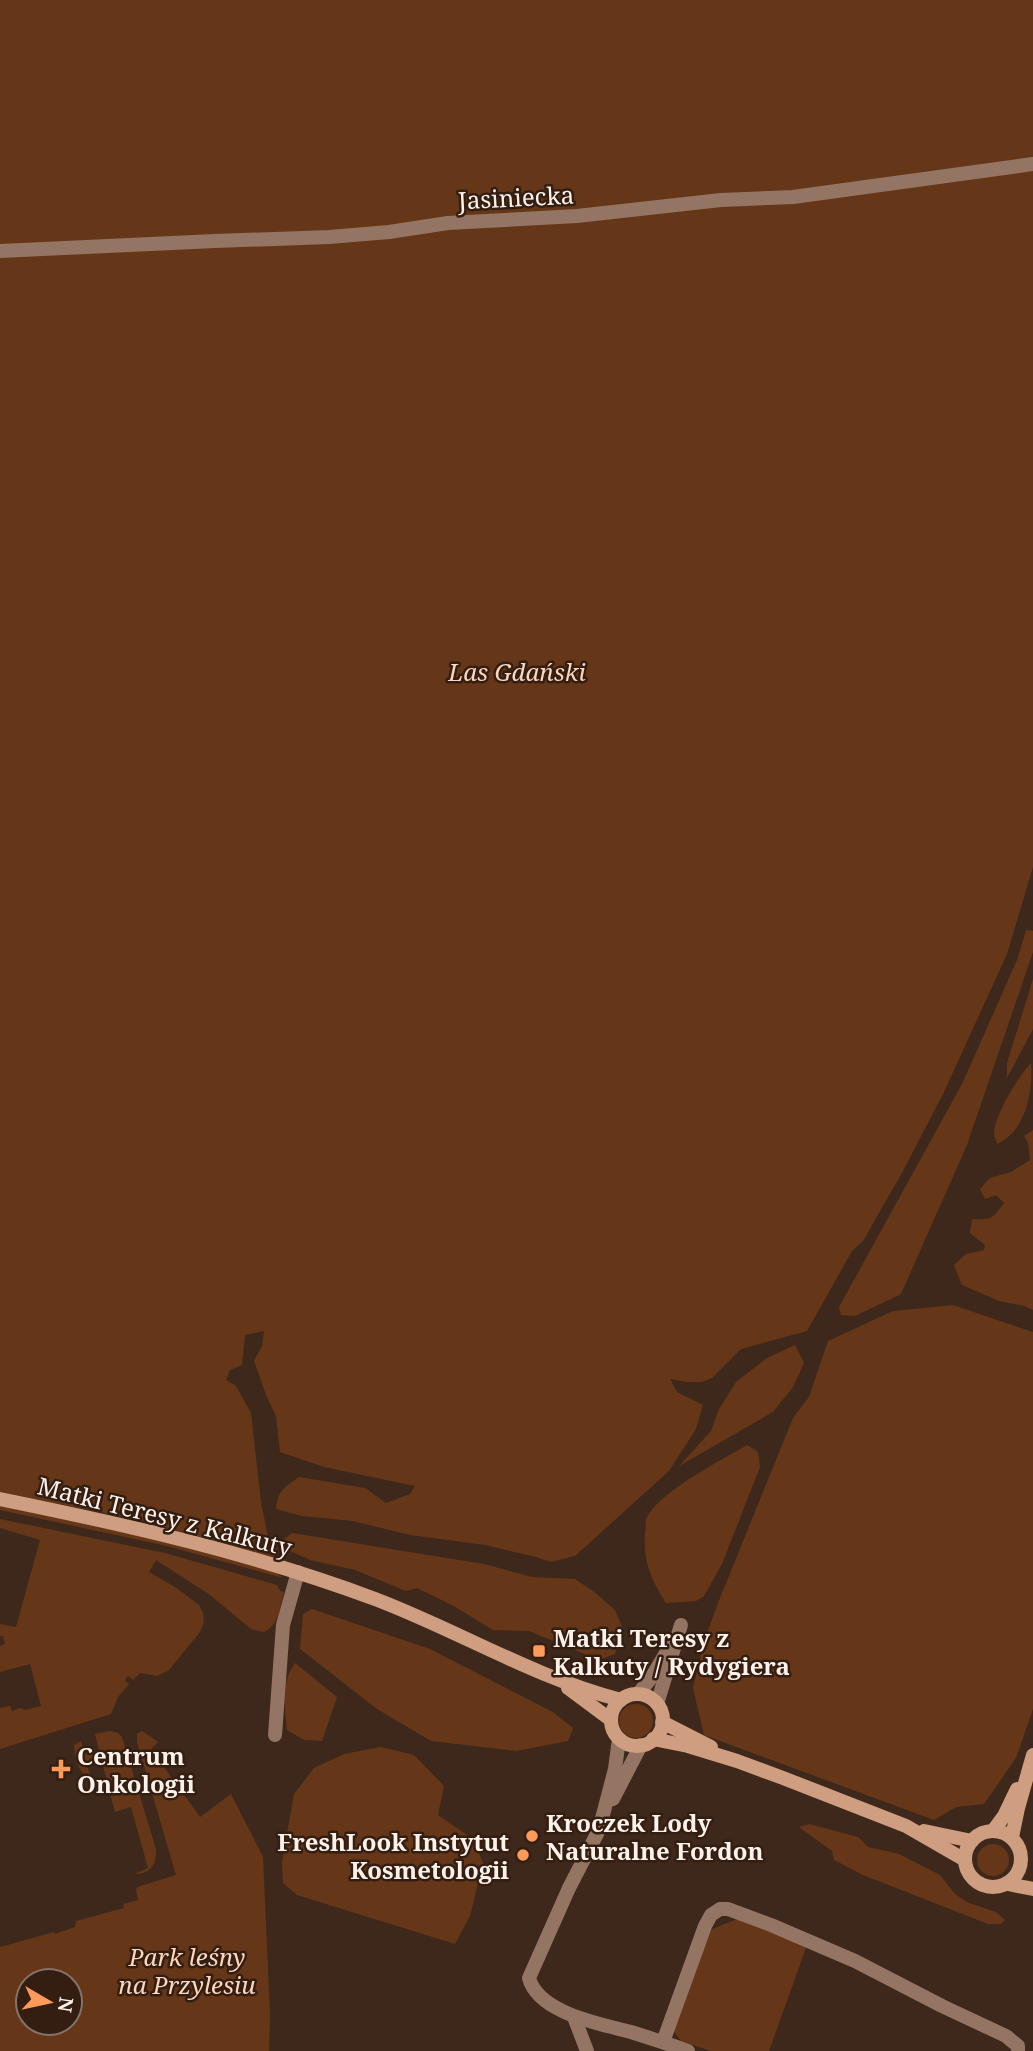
<svg xmlns="http://www.w3.org/2000/svg" width="1033" height="2051" font-family="'Noto Serif',serif">
	<rect width="100%" height="100%" fill="#3e281b"/>
	<g fill="#653718" fill-rule="evenodd">
		<path d="M0,0H1033V867L1007,954L944,1092L903,1171L863,1241L852,1251L807,1331L741,1349L712,1378L701,1382H687L670,1379L677,1392L703,1405L696,1429L669,1471L575,1556L551,1562L536,1557L485,1545L410,1535L353,1521L302,1516L276,1509C278,1490 284,1488 299,1477L365,1488L386,1503L410,1494L415,1486L324,1467L280,1452L276,1416L266,1395L254,1361L262,1346L264,1331L245,1335L242,1365L230,1370L226,1380L236,1386L251,1413L261,1502L270,1547L277,1548V1558L140,1520L0,1492Z"/>
		<path d="M1026,930L1033,931V952L967,1145L901,1294L855,1316L841,1315L839,1307L962,1084L1017,960Z"/>
		<path d="M1033,979V1029L1007,1078V1063Z"/>
		<path d="M1031,1063C1033,1092 1026,1131 997,1144C996,1140 994,1136 994,1133C995,1115 1019,1075 1031,1063Z"/>
		<path d="M1033,1130V1310L1025,1306L999,1301L962,1285L954,1265L966,1254L984,1250L985,1245L970,1233L972,1219C991,1220 993,1219 1004,1203L996,1195L985,1199L980,1189L990,1178L1011,1172L1030,1160L1028,1143L1024,1136Z"/>
		<path d="M953,1305L1033,1332V1709L1016,1758L984,1804L956,1807L934,1820L704,1735L693,1688L705,1639L718,1603L793,1418L809,1397L828,1341L893,1311Z"/>
		<path d="M795,1345L804,1363L793,1387L773,1412L679,1466L711,1431L719,1409L736,1382L767,1358Z"/>
		<path d="M747,1445L758,1452L760,1467L722,1564L704,1596L696,1601L666,1603C651,1580 643,1561 645,1533C646,1528 645,1521 647,1517C662,1490 720,1461 747,1445Z"/>
		<path d="M0,1506L137,1534L274,1571L283,1578L167,1546L0,1510Z"/>
		<path d="M0,1519L165,1553L277,1585L280,1591L284,1592C280,1607 279,1625 264,1632L251,1629L210,1595L156,1560L149,1572L175,1587L199,1605L203,1613L204,1622L200,1632L169,1670L157,1676L140,1673L133,1680L128,1676L125,1680L129,1684L118,1697L111,1714L0,1749V1708L10,1706L12,1711L20,1708L25,1710L41,1706L30,1664L0,1672V1646L5,1644L3,1636H0V1624L16,1627L40,1540L0,1528Z"/>
		<path d="M292,1533L484,1564L532,1577L575,1579L593,1591L615,1610L622,1626L615,1654L599,1660L529,1631L493,1630L452,1605L417,1588L406,1591L355,1570L310,1560L286,1549L283,1540Z"/>
		<path d="M312,1609L430,1649L553,1712L573,1728L568,1741L516,1751L431,1741L377,1709L300,1649L303,1614Z"/>
		<path d="M295,1663L337,1697L322,1741L304,1740L287,1730C285,1707 281,1682 295,1663Z"/>
		<circle cx="636" cy="1721" r="17"/>
		<path d="M110,1731L118,1733L122,1737L156,1849C157,1865 150,1874 134,1874L148,1868L131,1807L115,1812L102,1762L87,1766L92,1778C78,1776 75,1757 74,1745L81,1741L85,1754L99,1750L95,1734Z"/>
		<path d="M142,1731L158,1742L151,1749L200,1817L231,1794L263,1857L270,2014L269,2051H0V1947L54,1932L55,1934L75,1927L76,1921L124,1908L123,1904L138,1900L136,1890L137,1887L176,1875L137,1742V1734ZM28,1981H70V2023H28Z"/>
		<path d="M381,1747L414,1755L444,1786L438,1815L473,1839L483,1863L470,1916L455,1944L297,1895L283,1883L282,1862L294,1794L314,1768L344,1754Z"/>
		<path d="M809,1824L858,1837L868,1847L899,1854L940,1875L955,1894L969,1903L996,1912L1005,1920L1001,1924H988L863,1875L834,1860L832,1851L799,1827Z"/>
		<circle cx="993" cy="1860" r="16"/>
		<path d="M740,1918L807,1945L769,2051H711L681,2041L672,2029L695,1965L712,1929Z"/>
	</g>
	<g fill="none" stroke-linecap="round" stroke-linejoin="round">
		<g stroke="#947563" stroke-width="14">
			<path d="M0,251L215,241L329,237L389,232L448,223L577,216L721,200L793,197L1033,164"/>
			<path d="M638,1694L651,1678L669,1648"/>
			<path d="M657,1704L681,1625"/>
			<path d="M275,1735L283,1625L298,1572"/>
			<path d="M619,1739L615,1769L599,1830L569,1888L529,1978C538,2013 601,2024 631,2032C650,2038 669,2044 688,2051"/>
			<path d="M613,1799L641,1745"/>
			<path d="M574,2017L587,2051"/>
			<path d="M663,2042L705,1926L711,1915L720,1909H728L771,1925L855,1961L942,2006L1006,2036L1018,2046V2051"/>
		</g>
		<g stroke="#cf9d7f" stroke-width="14">
			<path d="M0,1499C128,1525 252,1553 375,1599C457,1630 535,1678 621,1700"/>
			<path d="M568,1688L611,1720"/>
			<circle cx="637" cy="1720" r="26"/>
			<path d="M662,1722L711,1747"/>
			<path d="M653,1739L688,1746L737,1761L783,1778L906,1826L965,1860"/>
			<circle cx="993" cy="1859" r="28"/>
			<path d="M924,1831L972,1841"/>
			<path d="M993,1831L1004,1816L1017,1789"/>
			<path d="M1012,1837L1018,1808L1033,1755"/>
			<path d="M1008,1884L1033,1889"/>
		</g>
	</g>
	<g fill="#ff9b5a" stroke="#331e11" stroke-width="2.5">
		<rect x="532" y="1644" width="14" height="14" rx="3.5"/>
		<path d="M57.5 1758.5h7v7h7v7h-7v7h-7v-7h-7v-7h7z"/>
		<circle cx="532" cy="1836" r="7"/>
		<circle cx="523" cy="1855" r="7"/>
	</g>
	<g text-anchor="middle" dominant-baseline="central" stroke-width="5" stroke-linejoin="round" paint-order="stroke">
		<g font-size="24" fill="#fef2eb" stroke="#331e11">
			<text transform="translate(516 197) rotate(-3)">Jasiniecka</text>
			<text transform="translate(165 1516) rotate(14)">Matki Teresy z Kalkuty</text>
		</g>
		<g font-size="24" font-style="italic" fill="#fdd6be" stroke="#331e11">
			<text x="517" y="671">Las Gdański</text>
			<text x="187" y="1956">Park leśny<tspan x="187" dy="28">na Przylesiu</tspan></text>
		</g>
		<g font-size="24" font-weight="bold" fill="#fef2eb" stroke="#331e11" text-anchor="start">
			<text x="553" y="1637">Matki Teresy z<tspan x="553" dy="28">Kalkuty / Rydygiera</tspan></text>
			<text x="77" y="1755">Centrum<tspan x="77" dy="28">Onkologii</tspan></text>
			<text x="546" y="1822">Kroczek Lody<tspan x="546" dy="28">Naturalne Fordon</tspan></text>
			<text x="509" y="1841" text-anchor="end">FreshLook Instytut<tspan x="509" dy="28">Kosmetologii</tspan></text>
		</g>
	</g>
	<g transform="translate(49 2002) rotate(99)"><circle r="33" fill="#331e11" stroke="#847368" stroke-width="2"/>
	<path d="M0-5L12 26L0 18L-12 26Z" fill="#ff9b5a"/>
	<text y="-10" font-size="19" font-weight="bold" text-anchor="middle" fill="#fef2eb">N</text>
	</g>
</svg>
